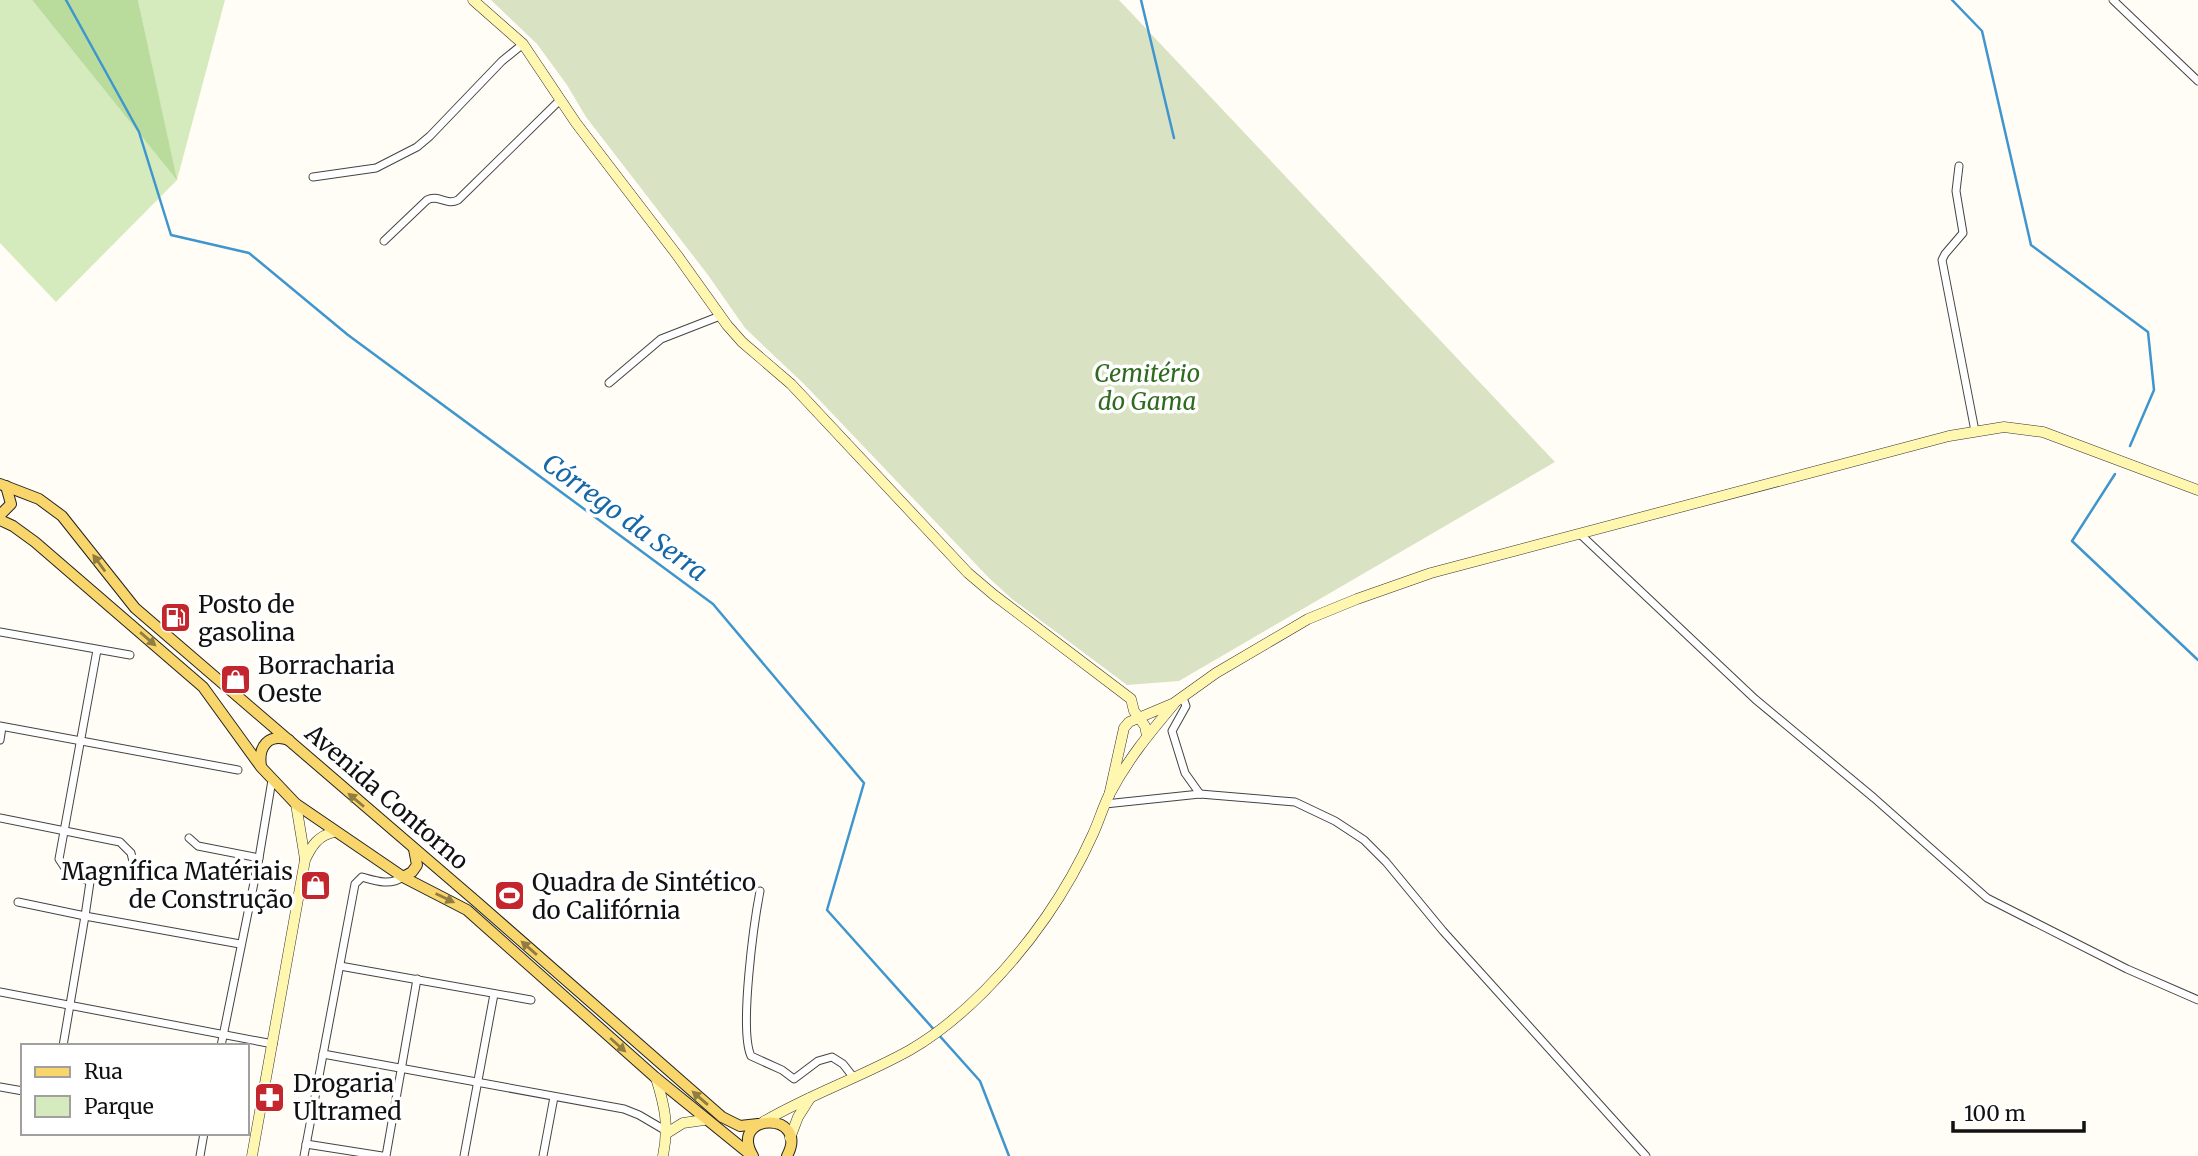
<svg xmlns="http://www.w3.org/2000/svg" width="2198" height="1156" font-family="Merriweather,serif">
	<rect width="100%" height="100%" fill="#fffdf5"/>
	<path fill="#d5ebbd" d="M0,0H32L176,178L138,0H225L177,180L56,302L0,243Z"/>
	<path fill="#b9dc9c" d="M32,0H138L177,180Z"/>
	<path fill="#d9e3c4" d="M491,0H1119L1555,462L1179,681L1127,685L1012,599L989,578L805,385L745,328L708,275L586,117L567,85L537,44Z"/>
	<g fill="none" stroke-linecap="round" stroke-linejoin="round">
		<g stroke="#3f96cf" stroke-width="2.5">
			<path d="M66,0L139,132L171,235L249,253L348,335L713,604L864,783L827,910L980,1081L1009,1156"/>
			<path d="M1141,0L1174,138"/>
			<path d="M1952,0L1982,31L2031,245L2148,332L2154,390L2130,446"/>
			<path d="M2115,474L2072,541L2198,660"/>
		</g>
		<defs>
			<g id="street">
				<path d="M2113,0L2198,81"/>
				<path d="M1959,166L1956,191L1963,233L1945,254L1942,260L1975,431"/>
				<path d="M313,177L376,168L417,147L430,136L502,61L523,44"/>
				<path d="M384,241L427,200C439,194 446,206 458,200L560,100"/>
				<path d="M609,383L661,339L720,316"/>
				<path d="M1580,534L1755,699L1874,798L1987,898L2127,969L2198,1000"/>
				<path d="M0,632L130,655"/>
				<path d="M1183,698L1186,706L1172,731L1185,773L1200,794"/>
				<path d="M0,726L238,770"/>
				<path d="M0,740L2,727"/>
				<path d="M1105,804L1200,794L1295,802L1335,821L1364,840L1386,862L1443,931L1646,1156"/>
				<path d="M0,818L120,842L131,853L134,866"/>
				<path d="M189,838L198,846L259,858"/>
				<path d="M760,891C754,922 739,1030 751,1056L782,1070L794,1079L818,1061L832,1057L843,1064L854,1078"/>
				<path d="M18,902L85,916L90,882L65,868L59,859L97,650"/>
				<path d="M340,966L531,1000"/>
				<path d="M0,992L273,1044"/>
				<path d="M63,1046L85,916L240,944"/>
				<path d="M221,1046L259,858L272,780"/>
				<path d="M323,1054L624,1109L639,1115L668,1132"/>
				<path d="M0,1087L23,1091"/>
				<path d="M306,1144L382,1156"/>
				<path d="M200,1156L204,1133"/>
				<path d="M304,1156L355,884L362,877C376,881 390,886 403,877"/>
				<path d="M386,1156L417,979"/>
				<path d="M464,1156L494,994"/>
				<path d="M543,1156L554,1097"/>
			</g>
			<g id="secondary">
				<path d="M473,0L523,44L576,123L677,255L727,325L742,342L791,384L968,573L994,595L1131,699L1134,711L1145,726L1147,736"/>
				<path d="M1109,796L1124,728L1129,722L1174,703L1216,673L1308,619L1357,599L1431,573L1949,436L2004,427L2043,432L2198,490"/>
				<path d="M296,804L305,859"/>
				<path d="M656,1078C665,1107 669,1126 663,1156"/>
				<path d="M763,1122C810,1094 862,1077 910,1050C962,1020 1012,966 1046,917C1064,891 1080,863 1093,834C1099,821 1103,807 1109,795C1128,759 1148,735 1174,704"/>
				<path d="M667,1133L683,1123L704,1120"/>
				<path d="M790,1138L798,1117L810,1098"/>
				<path d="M252,1156L305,860C312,845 318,836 334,832"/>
			</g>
			<g id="primary">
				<path d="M0,484L39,499L62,516L135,608L478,903L722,1117L740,1126L758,1124"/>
				<path d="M0,515L11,504L6,486"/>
				<path d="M0,520L13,526L35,542L203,687L261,767L296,804L403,877L467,910L656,1078L752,1156"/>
				<path d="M261,766C258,747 268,733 289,740"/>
				<path d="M403,877L412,872L417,865L414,849"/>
				<path d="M753,1156C727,1112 811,1111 787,1156"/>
			</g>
		</defs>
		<use href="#street" stroke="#444" stroke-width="9"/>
		<use href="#secondary" stroke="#333" stroke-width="11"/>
		<use href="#primary" stroke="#222" stroke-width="12"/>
		<use href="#street" stroke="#fff" stroke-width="7"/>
		<use href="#secondary" stroke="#fff6b0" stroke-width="10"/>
		<use href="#primary" stroke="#f9d66b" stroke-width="10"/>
	</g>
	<defs><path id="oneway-solid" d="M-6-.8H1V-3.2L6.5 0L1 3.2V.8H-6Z" transform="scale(1.75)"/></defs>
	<g fill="#917d42">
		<use href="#oneway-solid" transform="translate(99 563) rotate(-126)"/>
		<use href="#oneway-solid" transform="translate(148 639) rotate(41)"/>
		<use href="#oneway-solid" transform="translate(356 800) rotate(-140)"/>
		<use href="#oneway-solid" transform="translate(445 898) rotate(26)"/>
		<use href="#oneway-solid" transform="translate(529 948) rotate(-139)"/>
		<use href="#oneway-solid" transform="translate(618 1045) rotate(42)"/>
		<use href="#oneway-solid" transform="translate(700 1098) rotate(-139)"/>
	</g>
	<defs>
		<symbol id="fuel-square" viewBox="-11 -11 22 22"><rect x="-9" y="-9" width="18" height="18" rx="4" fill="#c4262e" stroke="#fff"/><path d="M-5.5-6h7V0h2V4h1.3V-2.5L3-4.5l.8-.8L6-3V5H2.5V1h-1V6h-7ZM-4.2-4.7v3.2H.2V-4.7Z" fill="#fff"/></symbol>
		<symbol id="shop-square" viewBox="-11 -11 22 22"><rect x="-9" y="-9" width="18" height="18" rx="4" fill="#c4262e" stroke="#fff"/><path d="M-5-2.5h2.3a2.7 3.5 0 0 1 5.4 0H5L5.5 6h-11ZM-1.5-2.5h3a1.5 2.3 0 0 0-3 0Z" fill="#fff"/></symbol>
		<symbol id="stadium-square" viewBox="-11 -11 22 22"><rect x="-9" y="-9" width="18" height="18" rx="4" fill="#c4262e" stroke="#fff"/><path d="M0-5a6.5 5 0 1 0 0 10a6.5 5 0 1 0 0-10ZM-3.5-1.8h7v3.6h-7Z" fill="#fff"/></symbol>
		<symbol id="pharmacy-square" viewBox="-11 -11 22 22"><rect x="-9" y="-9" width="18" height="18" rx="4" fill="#c4262e" stroke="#fff"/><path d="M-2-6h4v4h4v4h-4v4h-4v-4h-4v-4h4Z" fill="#fff"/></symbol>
	</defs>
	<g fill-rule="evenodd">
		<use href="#fuel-square" x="158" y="600" width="35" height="35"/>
		<use href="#shop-square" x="218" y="662" width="35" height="35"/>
		<use href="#shop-square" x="298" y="868" width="35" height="35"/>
		<use href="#stadium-square" x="492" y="878" width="35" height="35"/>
		<use href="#pharmacy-square" x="252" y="1080" width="35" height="35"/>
	</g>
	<g text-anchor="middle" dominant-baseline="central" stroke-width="7" stroke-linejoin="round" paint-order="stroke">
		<g font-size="24" font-style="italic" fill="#2f6b1f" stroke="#fff">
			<text x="1147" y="373">Cemitério<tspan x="1147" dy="28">do Gama</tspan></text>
		</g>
		<g font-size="24" fill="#111" stroke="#fff" text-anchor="start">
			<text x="198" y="604">Posto de<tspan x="198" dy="28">gasolina</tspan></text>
			<text x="258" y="665">Borracharia<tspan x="258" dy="28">Oeste</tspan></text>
			<text x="293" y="871" text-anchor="end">Magnífica Matériais<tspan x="293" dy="28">de Construção</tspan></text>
			<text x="532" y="882">Quadra de Sintético<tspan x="532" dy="28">do Califórnia</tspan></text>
			<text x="293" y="1083">Drogaria<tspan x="293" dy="28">Ultramed</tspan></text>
		</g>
		<g font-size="24" fill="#111" stroke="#fff">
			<text transform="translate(387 797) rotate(41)">Avenida Contorno</text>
		</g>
		<g font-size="26" font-style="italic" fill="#1768a6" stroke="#fff">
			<text transform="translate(625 517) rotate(36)">Córrego da Serra</text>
		</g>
	</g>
	<rect x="21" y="1044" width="228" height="91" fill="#ffffff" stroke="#a0a0a0" stroke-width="2"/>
	<rect x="35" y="1067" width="35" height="10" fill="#f9d66b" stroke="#a0a0a0" stroke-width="2"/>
	<text x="84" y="1079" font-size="21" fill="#111111">Rua</text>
	<rect x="35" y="1096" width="35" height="21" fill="#d5ebbd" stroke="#a0a0a0" stroke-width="2"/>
	<text x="84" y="1114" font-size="21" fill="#111111">Parque</text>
	<path d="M1953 1121v10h131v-10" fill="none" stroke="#111111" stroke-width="3.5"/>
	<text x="1964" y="1121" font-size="21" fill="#111111" stroke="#ffffff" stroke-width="5" paint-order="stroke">100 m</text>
</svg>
